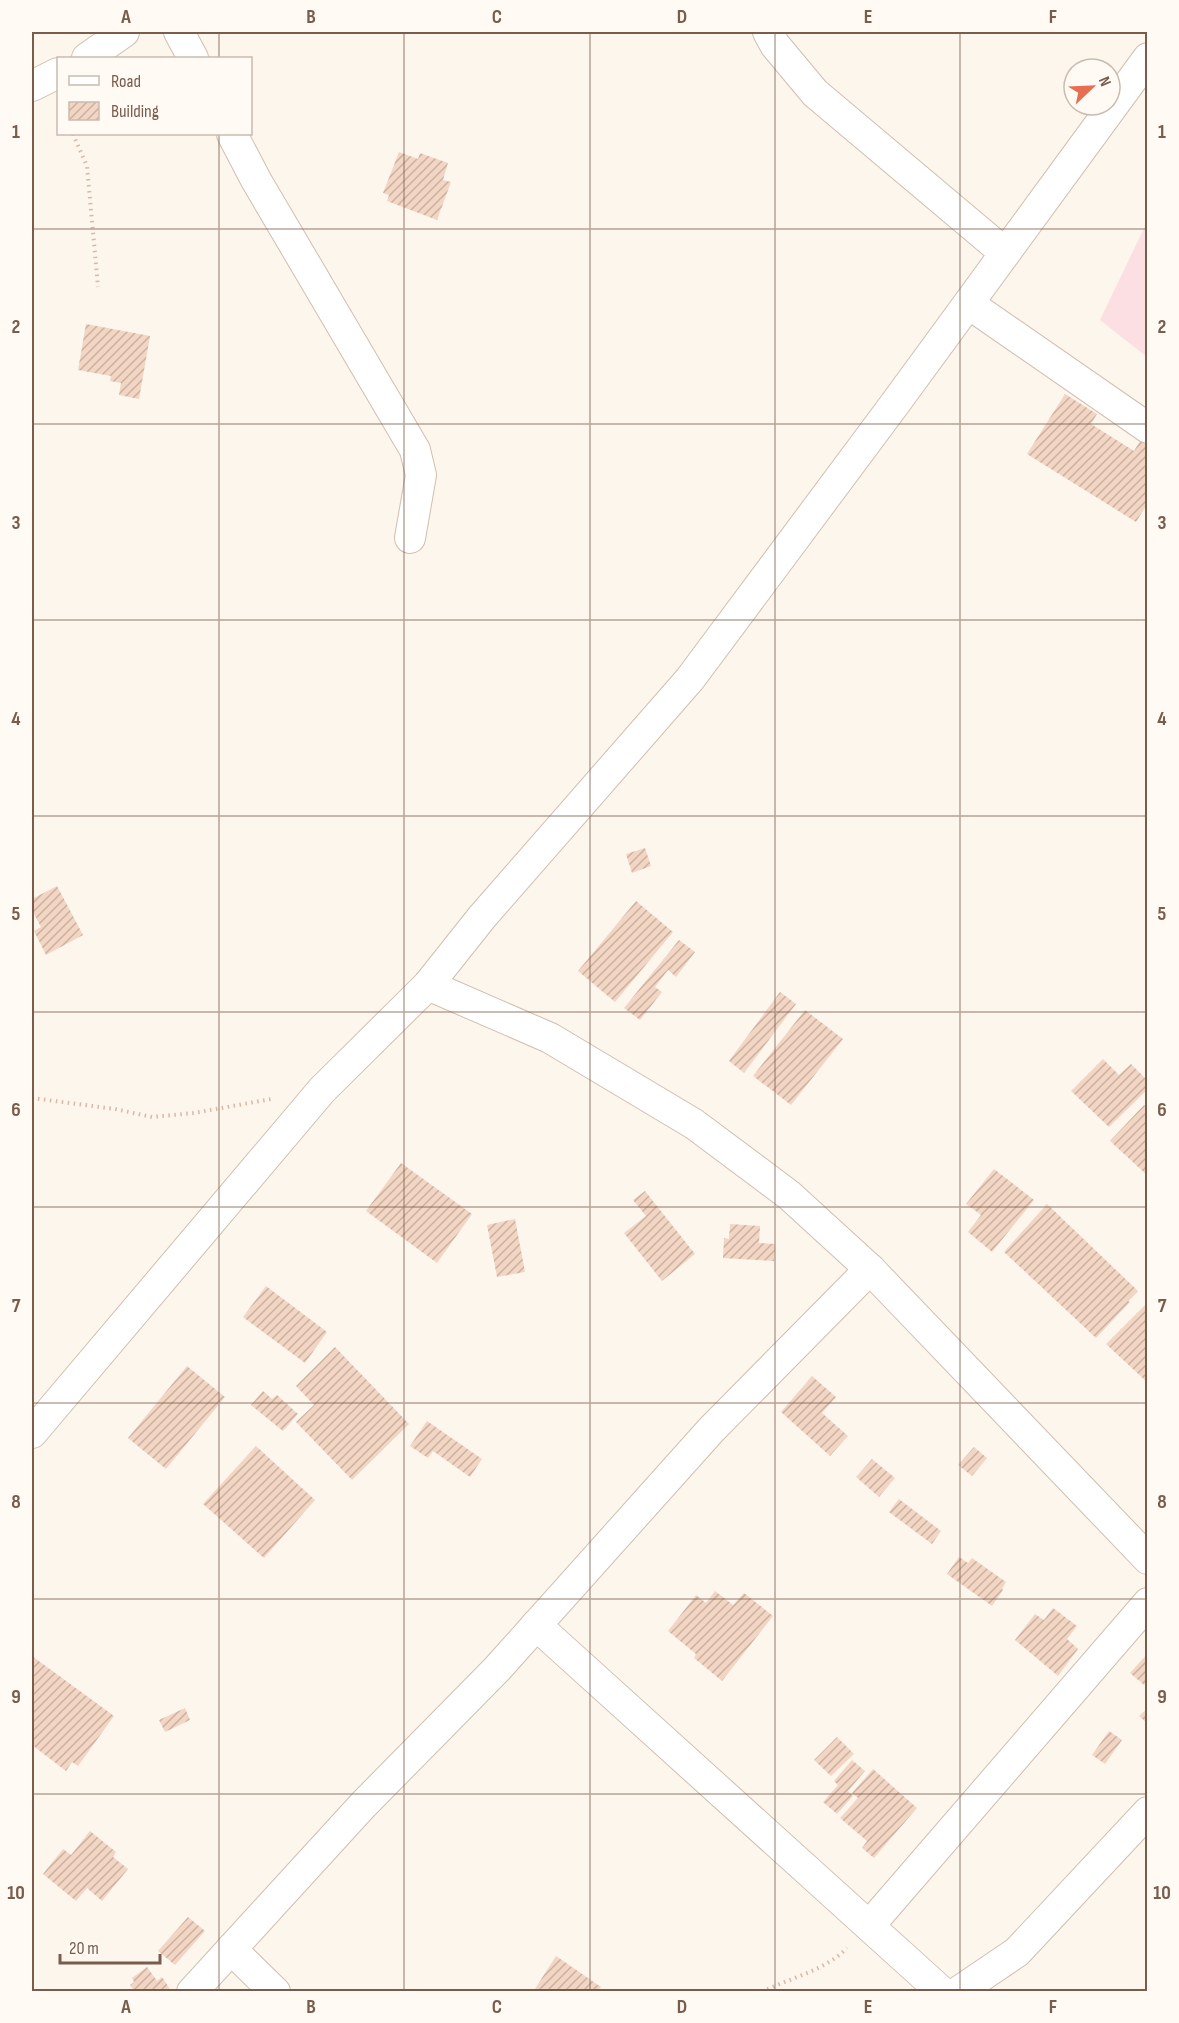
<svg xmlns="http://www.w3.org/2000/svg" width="1179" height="2023" font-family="'Sofia Sans Condensed',sans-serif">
	<defs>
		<pattern id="building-hatch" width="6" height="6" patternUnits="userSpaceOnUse" patternTransform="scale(1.5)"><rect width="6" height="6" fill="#f3d5c3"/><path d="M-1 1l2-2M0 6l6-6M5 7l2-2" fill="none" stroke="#cab0a1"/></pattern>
	</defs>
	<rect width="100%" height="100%" fill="#fdf6ec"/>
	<path fill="#fbdfe3" d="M1147,222V357L1100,320Z"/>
	<g fill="url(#building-hatch)">
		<path d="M399,152L418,159L420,153L448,163L443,180L451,182L437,220L387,201L389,195L383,193Z"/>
		<path d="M86,324L150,336L139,399L119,395L121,383L110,381L111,376L78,370Z"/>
		<path d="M1065,394L1097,414L1091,424L1134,451L1143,436L1148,438V503L1136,522L1027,454Z"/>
		<path d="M645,848L651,866L632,873L626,854Z"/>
		<path d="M57,886L83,935L46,955L34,931L41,927L32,910V899Z"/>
		<path d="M636,901L673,932L615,1002L578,971Z"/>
		<path d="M679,940L695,952L676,977L668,970L655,987L662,992L640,1020L624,1008Z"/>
		<path d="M780,992L796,1004L744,1073L729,1061Z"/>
		<path d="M805,1010L843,1039L791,1105L753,1076Z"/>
		<path d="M1103,1059L1119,1075L1131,1064L1148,1081V1089L1109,1127L1071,1091Z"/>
		<path d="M1144,1105L1148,1108V1176L1110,1141Z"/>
		<path d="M401,1163L472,1214L437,1263L366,1211Z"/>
		<path d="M994,1169L1034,1200L992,1252L968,1232L981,1215L966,1204Z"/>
		<path d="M645,1191L695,1254L662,1281L624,1233L646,1216L633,1200Z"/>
		<path d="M1047,1204L1138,1291L1128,1301L1130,1302L1096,1338L1004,1252Z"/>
		<path d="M515,1219L525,1272L497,1277L487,1225Z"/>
		<path d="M730,1224L760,1226L759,1243L775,1244L774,1261L723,1258L724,1238L729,1239Z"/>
		<path d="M266,1286L327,1332L305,1363L243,1317Z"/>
		<path d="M1148,1302V1383L1106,1344Z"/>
		<path d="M335,1347L409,1424L352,1480L296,1422L314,1405L296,1386Z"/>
		<path d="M187,1366L225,1397L166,1469L128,1438Z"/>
		<path d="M812,1376L836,1397L822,1413L848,1436L830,1456L781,1412Z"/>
		<path d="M263,1391L272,1399L277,1395L298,1414L283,1431L251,1405Z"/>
		<path d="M427,1421L482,1459L470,1477L433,1451L428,1458L410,1446Z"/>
		<path d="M256,1446L315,1500L264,1558L203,1504Z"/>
		<path d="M974,1447L987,1458L972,1476L958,1465Z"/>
		<path d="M872,1459L895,1478L879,1497L856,1477Z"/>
		<path d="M899,1499L941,1531L932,1544L889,1512Z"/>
		<path d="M959,1557L968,1563L972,1558L1006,1582L1002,1589L1003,1590L992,1606L947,1574Z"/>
		<path d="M715,1591L733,1605L744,1593L773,1616L722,1681L694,1658L696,1654L668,1631L696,1595L706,1603Z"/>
		<path d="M1053,1608L1077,1626L1067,1639L1078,1649L1058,1676L1015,1640L1035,1614L1044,1620Z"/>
		<path d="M1148,1653V1682L1144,1685L1130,1673Z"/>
		<path d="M32,1656L114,1716L78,1766L72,1762L66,1771L32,1745Z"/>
		<path d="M185,1708L190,1720L165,1732L159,1720Z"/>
		<path d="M1148,1708V1724L1139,1716Z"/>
		<path d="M1109,1731L1122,1740L1105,1764L1092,1755Z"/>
		<path d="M837,1737L854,1754L831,1776L814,1760Z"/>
		<path d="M852,1760L865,1771L848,1791L853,1796L837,1814L823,1802L838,1785L834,1781Z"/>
		<path d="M873,1769L917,1808L874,1858L862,1848L867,1841L840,1818L858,1798L852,1793Z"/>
		<path d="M90,1831L116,1852L113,1857L128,1869L102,1901L87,1888L76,1901L43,1874L63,1849L71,1855Z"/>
		<path d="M188,1917L205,1931L175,1965L158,1951Z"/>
		<path d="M556,1956L601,1987L598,1992H533Z"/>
		<path d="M147,1967L157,1981L162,1977L172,1992H135L130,1985L134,1982L132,1978Z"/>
	</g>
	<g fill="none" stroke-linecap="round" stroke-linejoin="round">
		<defs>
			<g id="minor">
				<path d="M179,32L193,58"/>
				<path d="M768,32L775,45L815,93L1005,253"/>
				<path d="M87,58L124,32"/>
				<path d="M32,86L58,73"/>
				<path d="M232,134L256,180L415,450L421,475L410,538"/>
				<path d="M969,304L1148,428"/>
				<path d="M428,985L550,1038L694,1124L789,1195L870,1269L1148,1559"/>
				<path d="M32,1433L322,1090L428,985L482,917L690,679L894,405L1148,58"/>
				<path d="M536,1625L942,1992"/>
				<path d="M869,1926L1148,1603"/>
				<path d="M231,1949L275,1992"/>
				<path d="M192,1992L363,1805L497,1669L711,1430L870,1269"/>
				<path d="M958,1992L1017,1952L1148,1812"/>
			</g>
		</defs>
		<use href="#minor" stroke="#d1beb0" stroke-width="32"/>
		<g stroke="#d9b8a5" stroke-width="4" stroke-dasharray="1.5 4.5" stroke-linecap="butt">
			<path d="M73,134L87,166L98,287"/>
			<path d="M32,970V969"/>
			<path d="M32,1098L115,1109L152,1117L194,1113L271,1099"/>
			<path d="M762,1992C791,1977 823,1972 847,1948"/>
		</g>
		<use href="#minor" stroke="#fff" stroke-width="30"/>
	</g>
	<path fill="none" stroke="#7a5c4d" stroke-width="1.5" stroke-opacity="0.55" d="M219,32V58M404,32V1992M590,32V1992M775,32V1992M960,32V1992M219,134V1992M32,229H1148M32,424H1148M32,620H1148M32,816H1148M32,1012H1148M32,1207H1148M32,1403H1148M32,1599H1148M32,1794H1148"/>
	<rect width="1179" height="2023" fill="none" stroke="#fffaf3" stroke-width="66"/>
	<rect x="57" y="57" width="195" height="78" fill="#fffaf3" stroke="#cabbb1" stroke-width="1.5"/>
	<rect x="69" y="76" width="30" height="9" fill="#ffffff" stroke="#cabbb1" stroke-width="1.5"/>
	<text x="111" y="87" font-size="18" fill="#7a5c4d">Road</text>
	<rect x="69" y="102" width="30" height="18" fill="url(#building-hatch)" stroke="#cabbb1" stroke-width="1.5"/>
	<text x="111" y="117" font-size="18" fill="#7a5c4d">Building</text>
	<g transform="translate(1092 87) rotate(67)"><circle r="28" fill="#fffaf3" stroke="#cabbb1" stroke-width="1.5"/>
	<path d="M0-4.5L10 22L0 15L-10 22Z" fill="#e76f51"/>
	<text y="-9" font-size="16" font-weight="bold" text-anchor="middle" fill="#7a5c4d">N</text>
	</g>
	<path d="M60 1954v9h100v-9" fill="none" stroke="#7a5c4d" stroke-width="3"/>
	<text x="69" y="1954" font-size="18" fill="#7a5c4d" stroke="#fffaf3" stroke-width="4.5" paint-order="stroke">20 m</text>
	<rect x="33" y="33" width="1113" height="1957" fill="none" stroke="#7a5c4d" stroke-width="2"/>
	<g font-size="20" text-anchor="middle" font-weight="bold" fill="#7a5c4d">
		<text x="126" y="23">A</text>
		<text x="311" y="23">B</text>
		<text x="497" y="23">C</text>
		<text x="682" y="23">D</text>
		<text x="868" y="23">E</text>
		<text x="1053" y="23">F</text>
		<text x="16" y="138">1</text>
		<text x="1162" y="138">1</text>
		<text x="16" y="333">2</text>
		<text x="1162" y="333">2</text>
		<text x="16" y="529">3</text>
		<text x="1162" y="529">3</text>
		<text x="16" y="725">4</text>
		<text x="1162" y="725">4</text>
		<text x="16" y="920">5</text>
		<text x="1162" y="920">5</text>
		<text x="16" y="1116">6</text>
		<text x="1162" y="1116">6</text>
		<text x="16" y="1312">7</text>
		<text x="1162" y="1312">7</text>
		<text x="16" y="1508">8</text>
		<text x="1162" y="1508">8</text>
		<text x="16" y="1703">9</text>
		<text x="1162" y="1703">9</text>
		<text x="16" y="1899">10</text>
		<text x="1162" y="1899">10</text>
		<text x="126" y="2013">A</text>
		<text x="311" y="2013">B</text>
		<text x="497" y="2013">C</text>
		<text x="682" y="2013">D</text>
		<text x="868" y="2013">E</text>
		<text x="1053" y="2013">F</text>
	</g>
</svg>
